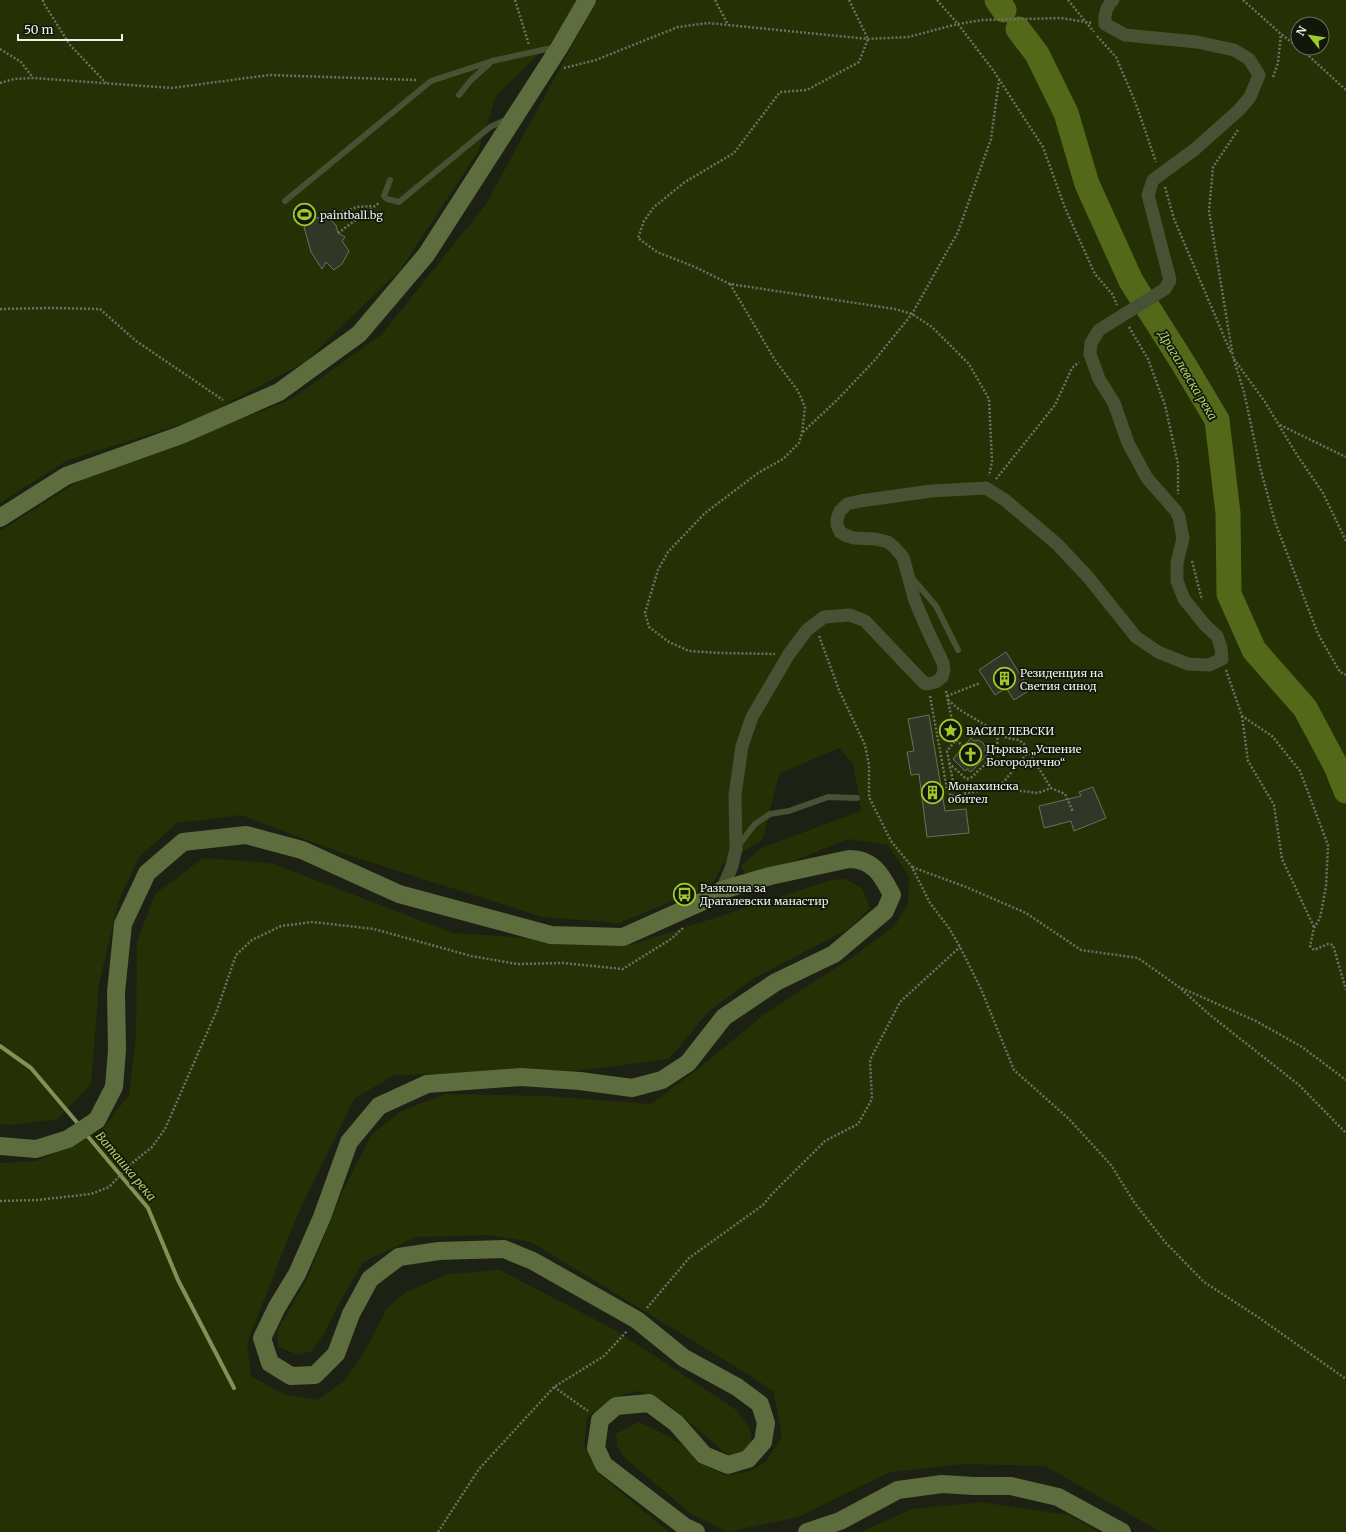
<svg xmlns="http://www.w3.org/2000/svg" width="1346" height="1532" font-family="Merriweather,serif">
	<rect width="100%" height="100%" fill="#1c2113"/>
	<g fill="#253005" fill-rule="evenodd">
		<path d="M0,0H577L553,40L496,96L478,152L401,269L305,362L198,419L66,461L0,503Z"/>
		<path d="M597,0H1346V1532H1161L1045,1466L963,1464L890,1472L799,1517L727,1532L690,1513L624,1457L617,1446L616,1434L638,1422L655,1429L679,1443L708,1467L725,1475L748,1472L766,1462L782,1436L774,1392L754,1378L531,1242L490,1235L416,1237L363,1262L336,1309L325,1332L312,1351L299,1355L278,1347L277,1331L308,1277L342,1192L372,1134L401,1111L446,1094L546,1096L651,1104L699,1068L766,1013L851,958L894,926L908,905L909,877L888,845L848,839L749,879L741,866L761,848L861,811L853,764L839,748L779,774L763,839L723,864L712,885L619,923L542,917L342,853L241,815L177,823L139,857L119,900L99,984L91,1084L58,1119L10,1125L0,1124V531L82,479L290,400L382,334L486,204ZM1298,24H1322V48H1298Z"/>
		<path d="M203,858L271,863L453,933L631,945L828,881L844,878L862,888L870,908L848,929L751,980L708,1012L669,1059L584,1070L394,1075L354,1099L297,1216L247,1343L251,1376L283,1394L317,1400L344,1381L365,1351L387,1308L406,1292L448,1274L500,1270L615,1330L735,1409L750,1428L752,1441L744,1453L729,1456L666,1402L638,1391L611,1398L587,1418L584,1445L599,1474L669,1532H0V1163L36,1161L101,1131L129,1095L136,1036L137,942L155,894Z"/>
		<path d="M980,1502L1069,1515L1098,1532H860L912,1509Z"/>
	</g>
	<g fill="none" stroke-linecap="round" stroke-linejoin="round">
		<g stroke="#829257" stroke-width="4">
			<path d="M0,1046L31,1068L80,1126"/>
			<path d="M85,1133L148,1208L178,1280L234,1388"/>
		</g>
		<g stroke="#536919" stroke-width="25">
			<path d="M997,0L1004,10"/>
			<path d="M1018,29L1037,54L1066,113L1087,184L1131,281L1183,363L1217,420L1228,513L1229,594L1254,650L1305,708L1336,766L1346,791"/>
		</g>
	</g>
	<g fill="#313627" stroke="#69705f">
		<path d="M327,217L336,225L338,233L345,237L342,241L349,251L342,264L334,270L326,262L322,269L311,252L304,227L316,218Z"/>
		<path d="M1006,652L1030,690L1014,700L1006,688L995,695L979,670Z"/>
		<path d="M929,715L945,811L966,809L969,833L927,837L919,774L911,775L907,752L914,751L908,719Z"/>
		<path d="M971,738L974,741L978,740L983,743L986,748L985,752L988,754L971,772L967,769L965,771L953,759Z"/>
		<path d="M1093,787L1106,818L1074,831L1071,821L1044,828L1039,806L1081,796L1079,792Z"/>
	</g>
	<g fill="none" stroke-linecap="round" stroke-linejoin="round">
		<g stroke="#6c7165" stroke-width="2.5" stroke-dasharray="2 2" stroke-linecap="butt">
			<path d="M43,0V2L70,45L106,83"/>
			<path d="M515,0L529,45"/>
			<path d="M715,0L728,25"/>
			<path d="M849,0L868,39L859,62L807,90L780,92L734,153L685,182L654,207L644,221L638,238L657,252L695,267L730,284L895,309L912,314L932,327L969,364L989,399L992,461L989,476"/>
			<path d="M937,0L958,24L993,70L1043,147L1065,208L1095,274L1113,295L1117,305"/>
			<path d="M1068,0L1094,32"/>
			<path d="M1243,0L1281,34L1298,47"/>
			<path d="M1097,36L1116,57L1136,104L1156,162"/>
			<path d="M1300,48L1346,90"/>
			<path d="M0,49L21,62L33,78"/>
			<path d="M564,68L596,60L678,27L708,23L868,39L908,37L958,24L982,20L1061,18L1092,23"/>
			<path d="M1273,77L1278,63L1281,34"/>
			<path d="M0,83L14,79L33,78L172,88L269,75L416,80"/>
			<path d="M1238,130L1213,167L1209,211L1233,357L1244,392L1260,467L1275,522L1318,634L1340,672L1346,675"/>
			<path d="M1165,187L1174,219L1231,353"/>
			<path d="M327,217L357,207L373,206"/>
			<path d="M338,233L379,203"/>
			<path d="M730,284L775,360L798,391L805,407L802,433L799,443L783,459L758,473L705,513L668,552L658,570L645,613L649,627L669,642L689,651L721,653L775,654"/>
			<path d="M0,309L50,308L100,309L136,341L223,400"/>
			<path d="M1129,327L1148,359L1165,405L1178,464V494"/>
			<path d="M1234,359L1265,402L1297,455L1323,493L1346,541"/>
			<path d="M1280,425L1346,457"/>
			<path d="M803,432L838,399L874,361L912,314L958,232L991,139L999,80"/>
			<path d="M996,479L1055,405L1072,368L1079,362"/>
			<path d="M1192,561L1202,600"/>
			<path d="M819,636L839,690L865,745L869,765V797L891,841L912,867L930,903L949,928L960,947L981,989L1014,1070L1069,1119L1111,1165L1134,1202L1165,1242L1204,1282L1258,1317L1346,1379"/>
			<path d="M1226,670L1242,716L1272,736L1300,771L1328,845L1326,887L1320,918L1314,928L1310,946L1314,950L1328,944L1333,945L1346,990"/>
			<path d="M946,691L956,740L947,751L954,787L947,789"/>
			<path d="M930,696L947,789L951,796L995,788L1038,793L1051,788"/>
			<path d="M947,696L980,683"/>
			<path d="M948,700L960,710L1007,738L1019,740L1024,744L1051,788L1065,794L1073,812"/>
			<path d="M1242,716L1248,761L1274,805L1282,859L1314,927"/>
			<path d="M956,740L964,747"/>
			<path d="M949,763L964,777L967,779L972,777C985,763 1003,753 996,731"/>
			<path d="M996,788L1001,785L1029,751"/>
			<path d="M912,867L966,887L1026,913L1081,950L1138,958L1179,987L1256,1021L1302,1047L1346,1080"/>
			<path d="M1181,989L1210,1015L1299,1085L1346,1133"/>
			<path d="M0,1201L37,1200L91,1194L109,1187L131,1164L152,1147L165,1129L217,1010L236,955L252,940L281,926L313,922L374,929L471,956L517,964L563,963L623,969L671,939L683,928"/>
			<path d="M647,1308L689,1258L763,1205L772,1194L825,1141L858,1124L872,1099L870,1060L900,1002L960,947"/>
			<path d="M554,1387L588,1411"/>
			<path d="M438,1532L479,1469L554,1387L604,1356L627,1331"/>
		</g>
		<g stroke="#475133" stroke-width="6">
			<path d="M459,95L471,80L489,64"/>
			<path d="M390,180L384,196L387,199L399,202L490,127L508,119"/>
			<path d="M285,201L431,81L492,61L556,47"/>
			<path d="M913,579L936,606L958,650"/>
			<path d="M738,846L755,824L770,814L789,811L828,797L857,798"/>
		</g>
		<path stroke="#475133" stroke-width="13" d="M722,890L732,866L736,849L735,795L742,746L752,717L789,654L807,630L824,617L850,615L865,621L924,683L927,684L936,682L942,677L944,670L943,663L927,629L915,601L903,557L894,547L888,542L875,539L854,538L847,536L840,532L837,525V519L840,511L847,504L860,501L931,491L986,488L1005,500L1057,544L1088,577L1136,637L1158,652L1188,664L1209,665L1222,659L1221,648L1217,636L1205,625L1184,599L1177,581V563L1183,538L1179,517L1176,511L1147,478L1128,443L1114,403L1099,379L1090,354L1091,343L1099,330L1165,289L1170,280L1148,195L1153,180L1194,150L1239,110L1250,97L1259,75L1249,59L1234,50L1197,42L1125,35L1105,24C1104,14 1106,7 1113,0"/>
		<g stroke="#5d6d3d" stroke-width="18">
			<path d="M0,518L66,476L181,435L279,392L359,334L426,255L559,48L587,0"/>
			<path d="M0,1146L36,1149L68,1139L97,1120L114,1087L117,1050L116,992L123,924L147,873L183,842L246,835L302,850L399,894L551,935L623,937L708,899L722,890L770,876L849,859C873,859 882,875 892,895L885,911L834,954L776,982L724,1017L688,1063L662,1080L632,1088L580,1081L521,1077L427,1084L379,1106L349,1142L322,1217L297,1274L277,1307L262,1338L270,1363L291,1376L315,1375L336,1354L351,1314L370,1279L399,1257L439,1251L504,1249L533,1261L637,1320L684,1358L737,1387L760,1404L766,1423L763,1442L748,1459L728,1465L704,1455L676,1423L649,1403L616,1406L600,1420L596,1448L604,1465L685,1527L696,1532"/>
			<path d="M807,1532L840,1521L898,1490L942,1484L974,1486H1011L1058,1497L1122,1532"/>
		</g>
	</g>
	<defs>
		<symbol id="stadium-ring" viewBox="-11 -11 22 22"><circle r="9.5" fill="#13170a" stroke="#a0c92b" stroke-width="1.5"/><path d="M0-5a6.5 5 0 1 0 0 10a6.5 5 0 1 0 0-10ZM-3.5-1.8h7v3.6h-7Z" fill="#a0c92b"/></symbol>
		<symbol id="building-ring" viewBox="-11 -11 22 22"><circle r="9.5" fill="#13170a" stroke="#a0c92b" stroke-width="1.5"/><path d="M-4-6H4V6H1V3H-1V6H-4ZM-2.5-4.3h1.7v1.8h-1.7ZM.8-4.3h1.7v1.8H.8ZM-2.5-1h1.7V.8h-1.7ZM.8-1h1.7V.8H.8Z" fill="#a0c92b"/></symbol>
		<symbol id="sight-ring" viewBox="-11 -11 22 22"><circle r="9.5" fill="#13170a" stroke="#a0c92b" stroke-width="1.5"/><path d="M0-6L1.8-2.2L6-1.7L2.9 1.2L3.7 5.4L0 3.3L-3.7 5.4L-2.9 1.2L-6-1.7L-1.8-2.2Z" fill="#a0c92b"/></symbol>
		<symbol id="church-ring" viewBox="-11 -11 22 22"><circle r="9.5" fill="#13170a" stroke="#a0c92b" stroke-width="1.5"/><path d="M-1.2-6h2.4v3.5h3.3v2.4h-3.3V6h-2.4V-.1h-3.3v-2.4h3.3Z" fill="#a0c92b"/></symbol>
		<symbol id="bus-ring" viewBox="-11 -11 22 22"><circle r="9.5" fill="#13170a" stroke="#a0c92b" stroke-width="1.5"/><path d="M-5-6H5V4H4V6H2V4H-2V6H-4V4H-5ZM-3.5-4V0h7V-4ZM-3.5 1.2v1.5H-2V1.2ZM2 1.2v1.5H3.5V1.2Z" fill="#a0c92b"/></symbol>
	</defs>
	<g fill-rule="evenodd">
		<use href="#stadium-ring" x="292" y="202" width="25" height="25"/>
		<use href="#building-ring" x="992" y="666" width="25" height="25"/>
		<use href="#sight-ring" x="938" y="718" width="25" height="25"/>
		<use href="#church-ring" x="958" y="742" width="25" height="25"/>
		<use href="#building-ring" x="920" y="780" width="25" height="25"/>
		<use href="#bus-ring" x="672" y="882" width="25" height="25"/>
	</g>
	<g text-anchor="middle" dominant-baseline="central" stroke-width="3.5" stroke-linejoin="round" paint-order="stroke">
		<g font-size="11" fill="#eef1e8" stroke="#13170a" text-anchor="start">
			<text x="320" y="215">paintball.bg</text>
			<text x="1020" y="673">Резиденция на<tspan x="1020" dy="13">Светия синод</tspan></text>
			<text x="966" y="731">ВАСИЛ ЛЕВСКИ</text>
			<text x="986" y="749">Църква „Успение<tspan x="986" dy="13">Богородично“</tspan></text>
			<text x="948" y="786">Монахинска<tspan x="948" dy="13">обител</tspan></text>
			<text x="700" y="888">Разклона за<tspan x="700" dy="13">Драгалевски манастир</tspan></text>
		</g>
		<g font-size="12" font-style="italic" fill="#b1d269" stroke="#13170a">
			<text transform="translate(1188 375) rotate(59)">Драгалевска река</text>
			<text transform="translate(126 1166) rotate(50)">Ваташка река</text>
		</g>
	</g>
	<g transform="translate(1310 36) rotate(300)"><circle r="19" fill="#13170a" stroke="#6b6e63"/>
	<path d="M0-3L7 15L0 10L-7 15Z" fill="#a0c92b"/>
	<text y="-6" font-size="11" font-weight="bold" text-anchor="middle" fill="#eef1e8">N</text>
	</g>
	<path d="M18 34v6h104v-6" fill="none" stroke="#eef1e8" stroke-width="2"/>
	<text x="24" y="34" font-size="12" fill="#eef1e8" stroke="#13170a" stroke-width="3" paint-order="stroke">50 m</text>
</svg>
